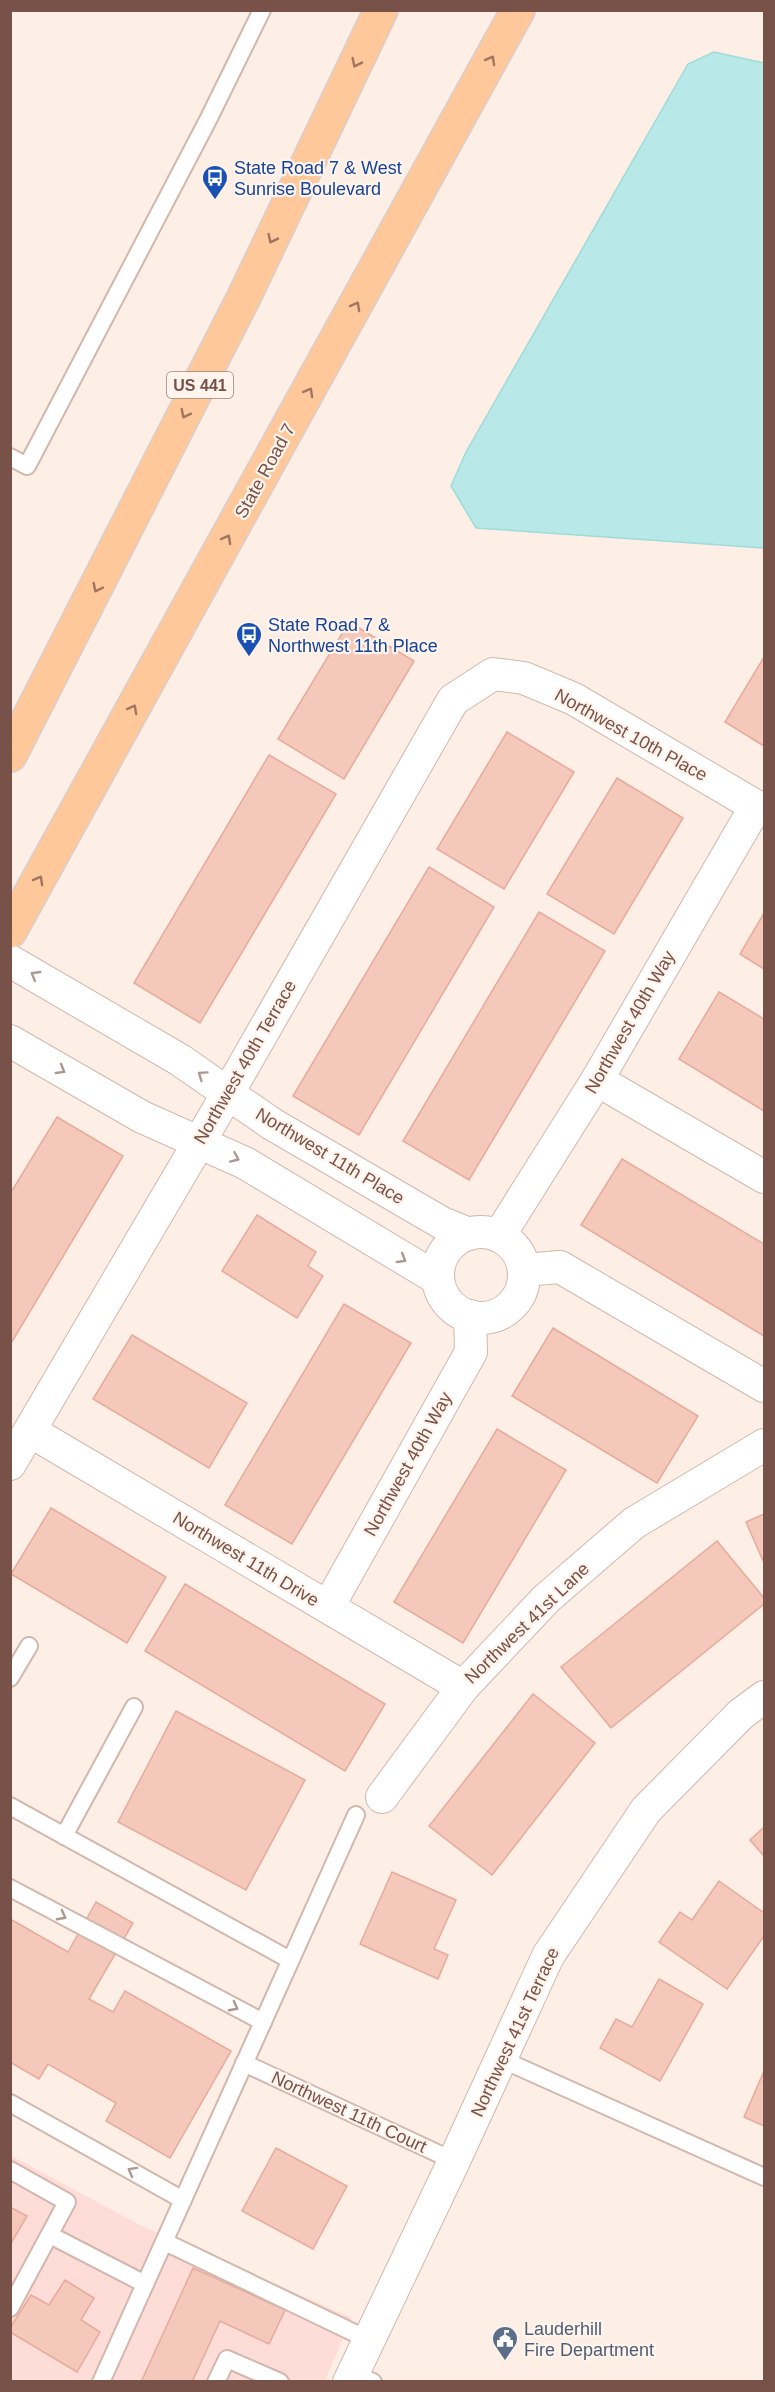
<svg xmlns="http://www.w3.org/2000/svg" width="775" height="2392" font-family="Helvetica,sans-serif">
	<rect width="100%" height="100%" fill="#fdefe5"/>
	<path fill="#feddd8" d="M10,2155L140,2225L352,2318L325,2381H11Z"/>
	<path fill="#b8e8e7" stroke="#9edbd9" stroke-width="1.5" d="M714,52L764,63V548L476,528L451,486L466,452L688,64Z"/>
	<g fill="#f4c8bb" stroke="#e8aa9b" stroke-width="1.5">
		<path d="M349,622L414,661L344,779L278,739Z"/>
		<path d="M764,657V746L725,722Z"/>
		<path d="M507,732L574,772L504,889L437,849Z"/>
		<path d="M269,755L336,794L200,1023L134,983Z"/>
		<path d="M617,778L683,818L614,934L547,894Z"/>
		<path d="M429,867L494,907L359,1135L293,1096Z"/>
		<path d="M539,912L605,951L469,1180L403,1141Z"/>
		<path d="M764,913V969L740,954Z"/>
		<path d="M719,992L764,1019V1111L679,1059Z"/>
		<path d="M57,1117L123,1156L10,1345V1194Z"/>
		<path d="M622,1159L764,1244V1336L581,1225Z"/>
		<path d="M257,1215L316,1252L308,1266L323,1276L297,1318L222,1271Z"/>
		<path d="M344,1304L411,1343L292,1544L225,1505Z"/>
		<path d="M553,1328L698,1416L657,1483L512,1396Z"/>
		<path d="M132,1335L247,1403L209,1468L93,1399Z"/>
		<path d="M497,1429L566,1470L463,1643L394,1602Z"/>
		<path d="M51,1508L166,1577L127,1643L11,1574Z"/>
		<path d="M764,1514V1563L746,1522Z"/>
		<path d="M717,1541L764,1598V1604L611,1728L561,1667Z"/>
		<path d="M185,1584L385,1704L345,1771L145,1651Z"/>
		<path d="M533,1694L595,1743L492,1875L429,1826Z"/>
		<path d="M176,1711L305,1780L246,1890L118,1822Z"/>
		<path d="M764,1827V1856L750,1840Z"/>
		<path d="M392,1872L456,1900L434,1949L448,1955L438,1979L360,1944Z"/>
		<path d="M719,1881L764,1913V1936L727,1989L659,1942L680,1912L692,1920Z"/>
		<path d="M96,1902L133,1923L89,1999L113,2012L125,1991L231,2051L170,2158L106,2121L116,2103L48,2064L39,2079L10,2062V1923L12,1920L68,1952Z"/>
		<path d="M659,1979L703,2004L660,2081L600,2048L616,2019L632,2027Z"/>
		<path d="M764,2071V2126L744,2117Z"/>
		<path d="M276,2148L347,2186L313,2249L242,2211Z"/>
		<path d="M10,2207L27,2216L10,2245Z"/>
		<path d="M193,2268L285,2310L269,2344L220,2321L192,2382H141Z"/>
		<path d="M65,2280L94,2298L81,2320L100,2332L77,2372L10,2332V2328L31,2295L49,2305Z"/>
	</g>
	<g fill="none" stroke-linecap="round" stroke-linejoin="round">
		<defs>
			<g id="lane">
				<path d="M10,457L27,466L208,120L262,10"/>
				<path d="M10,1678L29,1646"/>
				<path d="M10,1806L290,1960"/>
				<path d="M64,1836L134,1707"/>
				<path d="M10,1888L263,2022"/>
				<path d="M501,2059L764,2177"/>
				<path d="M244,2063L454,2161"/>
				<path d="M10,2103L183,2200"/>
				<path d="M10,2170L67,2202L10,2308"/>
				<path d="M50,2235L145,2284"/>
				<path d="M165,2242L369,2340"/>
				<path d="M353,2373L373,2382"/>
				<path d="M101,2382L356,1815"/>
				<path d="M216,2382L227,2359L280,2382"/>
			</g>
			<g id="street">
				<path d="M10,961L180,1060L272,1124L442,1223L469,1234"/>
				<path d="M10,1041L142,1117L245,1163L438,1279"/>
				<path d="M597,1080L764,1177"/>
				<circle cx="481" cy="1275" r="43"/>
				<path d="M499,1236L597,1080L756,806"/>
				<path d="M524,1270L560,1267L764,1386"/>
				<path d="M30,1431L463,1687"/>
				<path d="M10,1464L228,1093L453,700L493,674L524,678L574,699L764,811"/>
				<path d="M328,1607L471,1352L470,1316"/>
				<path d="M382,1797L463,1687L546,1599L634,1523L764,1445"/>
				<path d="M349,2382L454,2161L548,1956L646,1810L741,1714L764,1697"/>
			</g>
			<g id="primary">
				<path d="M10,755L243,299L381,10"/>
				<path d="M10,931L518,10"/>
			</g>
		</defs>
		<use href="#lane" stroke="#d2b7ad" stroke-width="20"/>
		<use href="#street" stroke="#d2b7ad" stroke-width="34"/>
		<use href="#primary" stroke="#d9cecc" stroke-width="36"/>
		<use href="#lane" stroke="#fff" stroke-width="16"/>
		<use href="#street" stroke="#fff" stroke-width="32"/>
		<use href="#primary" stroke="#ffc89a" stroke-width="33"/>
	</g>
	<defs><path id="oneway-chevron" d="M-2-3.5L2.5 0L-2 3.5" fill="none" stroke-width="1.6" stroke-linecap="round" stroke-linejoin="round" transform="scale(1.5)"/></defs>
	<g stroke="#a07561">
		<use href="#oneway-chevron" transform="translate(491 60) rotate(-61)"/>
		<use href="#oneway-chevron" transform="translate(356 63) rotate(116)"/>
		<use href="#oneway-chevron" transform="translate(272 239) rotate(116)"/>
		<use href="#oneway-chevron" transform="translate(356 306) rotate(-61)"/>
		<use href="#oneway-chevron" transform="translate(309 392) rotate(-61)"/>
		<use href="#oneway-chevron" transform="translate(185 414) rotate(117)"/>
		<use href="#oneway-chevron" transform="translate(227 539) rotate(-61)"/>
		<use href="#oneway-chevron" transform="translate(97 588) rotate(117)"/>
		<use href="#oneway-chevron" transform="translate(133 709) rotate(-61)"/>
		<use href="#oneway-chevron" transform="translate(39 880) rotate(-61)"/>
	</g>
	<g stroke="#ae9791">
		<use href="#oneway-chevron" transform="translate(35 975) rotate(-149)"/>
		<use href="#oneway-chevron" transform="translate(61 1070) rotate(30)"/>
		<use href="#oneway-chevron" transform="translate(202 1075) rotate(-145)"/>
		<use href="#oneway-chevron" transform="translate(235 1158) rotate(24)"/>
		<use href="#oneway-chevron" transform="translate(402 1259) rotate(31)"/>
		<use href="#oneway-chevron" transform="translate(62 1916) rotate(28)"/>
		<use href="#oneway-chevron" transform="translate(234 2007) rotate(28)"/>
		<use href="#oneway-chevron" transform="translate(132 2171) rotate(-151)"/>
	</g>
	<defs>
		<symbol id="bus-pin" viewBox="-11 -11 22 30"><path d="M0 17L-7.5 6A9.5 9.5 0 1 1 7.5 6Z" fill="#1a4fb4" stroke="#fff4ec"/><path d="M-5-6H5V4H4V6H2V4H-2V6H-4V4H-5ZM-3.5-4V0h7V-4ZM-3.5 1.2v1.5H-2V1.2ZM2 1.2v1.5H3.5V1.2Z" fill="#fff"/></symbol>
		<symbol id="civic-pin" viewBox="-11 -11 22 30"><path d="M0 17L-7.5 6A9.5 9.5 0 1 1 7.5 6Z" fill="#5c6f8a" stroke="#fff4ec"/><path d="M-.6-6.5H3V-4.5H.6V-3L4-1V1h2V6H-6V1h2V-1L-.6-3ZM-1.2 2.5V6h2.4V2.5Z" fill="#fff"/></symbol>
	</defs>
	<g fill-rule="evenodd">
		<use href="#bus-pin" x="200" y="163" width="30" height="40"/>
		<use href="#bus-pin" x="234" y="620" width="30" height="40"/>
		<use href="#civic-pin" x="490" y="2324" width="30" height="40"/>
	</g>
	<g text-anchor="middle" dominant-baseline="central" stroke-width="4.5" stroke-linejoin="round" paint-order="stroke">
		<rect fill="#fff4ec" stroke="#a08279" stroke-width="1.5" x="167" y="372" width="66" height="26" rx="4.5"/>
		<g font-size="16" font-weight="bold" fill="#785148">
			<text x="200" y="385">US 441</text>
		</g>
		<g font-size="18" fill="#164399" stroke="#fff4ec" text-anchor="start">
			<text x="234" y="168">State Road 7 &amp; West<tspan x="234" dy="21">Sunrise Boulevard</tspan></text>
			<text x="268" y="625">State Road 7 &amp;<tspan x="268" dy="21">Northwest 11th Place</tspan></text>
		</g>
		<g font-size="18" fill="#785148" stroke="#fff4ec">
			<text transform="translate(265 471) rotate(-61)">State Road 7</text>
			<text transform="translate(631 735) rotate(29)">Northwest 10th Place</text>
			<text transform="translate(630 1022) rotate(-60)">Northwest 40th Way</text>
			<text transform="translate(245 1062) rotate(-60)">Northwest 40th Terrace</text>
			<text transform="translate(330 1156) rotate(31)">Northwest 11th Place</text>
			<text transform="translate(408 1464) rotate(-61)">Northwest 40th Way</text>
			<text transform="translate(246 1559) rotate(31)">Northwest 11th Drive</text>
			<text transform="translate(527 1623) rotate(-44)">Northwest 41st Lane</text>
			<text transform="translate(515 2032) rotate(-65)">Northwest 41st Terrace</text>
			<text transform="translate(349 2112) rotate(25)">Northwest 11th Court</text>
		</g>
		<g font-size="18" fill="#4e5e75" stroke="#fff4ec" text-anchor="start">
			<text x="524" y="2329">Lauderhill<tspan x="524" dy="21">Fire Department</tspan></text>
		</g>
	</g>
	<rect width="775" height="2392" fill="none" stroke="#785148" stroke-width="24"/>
</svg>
